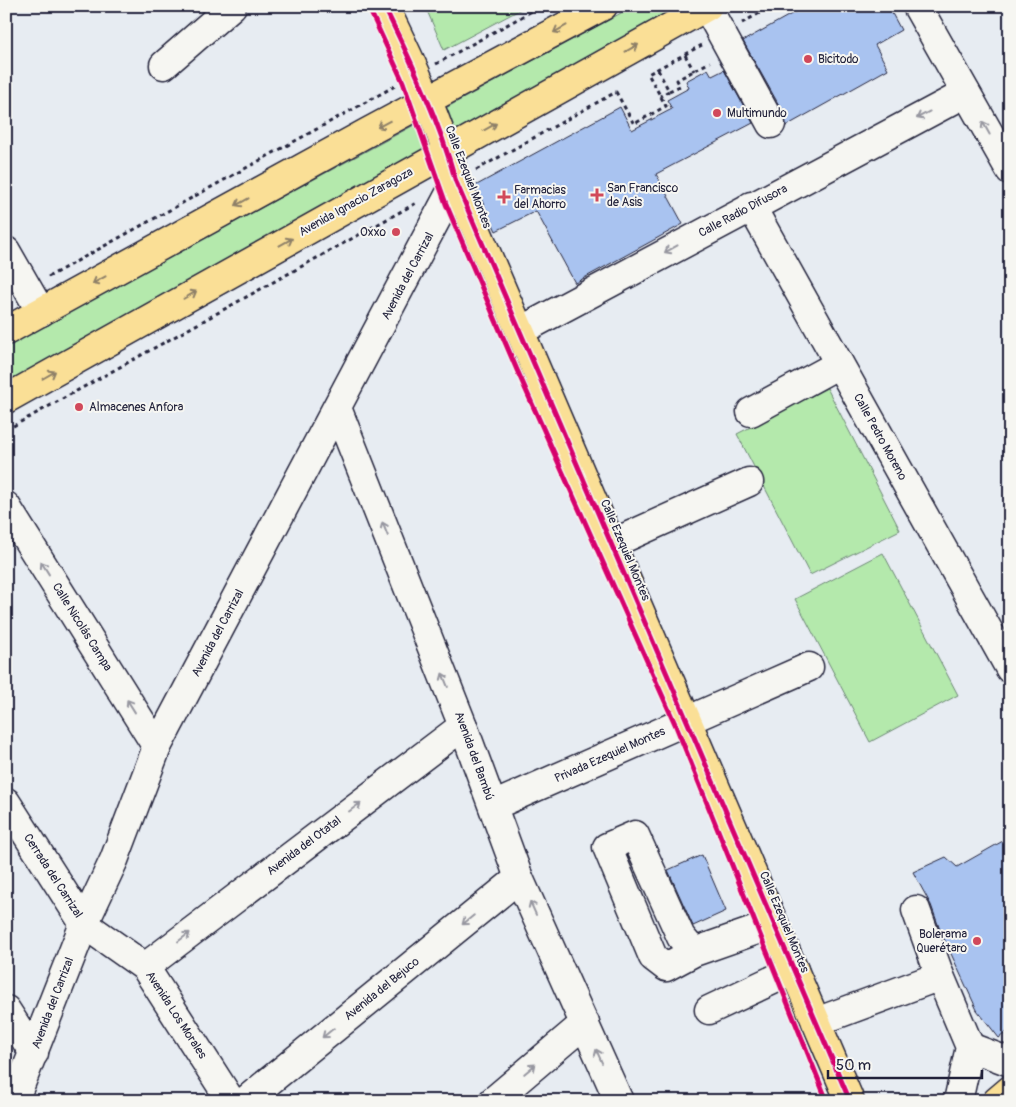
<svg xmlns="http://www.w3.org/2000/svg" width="1016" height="1107" font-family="Pangolin,sans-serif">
	<rect width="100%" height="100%" fill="#e7ecf2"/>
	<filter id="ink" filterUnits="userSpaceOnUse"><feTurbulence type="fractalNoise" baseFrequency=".02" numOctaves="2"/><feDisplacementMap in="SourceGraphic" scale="10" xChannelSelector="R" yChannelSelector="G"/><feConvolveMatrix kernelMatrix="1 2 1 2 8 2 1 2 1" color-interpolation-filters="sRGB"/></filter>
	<g filter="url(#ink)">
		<g fill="#b4e9ac" stroke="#6b8674">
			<path d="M425,6H527L444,50Z"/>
			<path d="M634,6H688L6,388V346Z"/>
			<path d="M827,388L900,530L810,575L737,434Z"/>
			<path d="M883,553L958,695L870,742L795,599Z"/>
		</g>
		<g fill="#a9c3f0" stroke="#22223b">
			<path d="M806,6H888L901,30L875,45L888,69L786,126L785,116L743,41Z"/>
			<path d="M708,69L712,76L724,70L753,123L656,174L683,224L575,283L536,211L496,231L475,186L620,107L632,130L672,109L667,100L689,88L686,81Z"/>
			<path d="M1010,837V1029L999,1038L977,1010L940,930L931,905L913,872L946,857L957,867Z"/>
			<path d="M702,855L726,911L693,926L668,870Z"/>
		</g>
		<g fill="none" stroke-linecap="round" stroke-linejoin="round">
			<defs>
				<g id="minor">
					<path d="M917,6L1010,170"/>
					<path d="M707,7L771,124"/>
					<path d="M164,65L232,6"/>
					<path d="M751,206L1010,669"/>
					<path d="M6,251L41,312"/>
					<path d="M520,331L966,93"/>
					<path d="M337,408L463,726L519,878L619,1101"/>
					<path d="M751,412L839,364"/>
					<path d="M6,506L157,747"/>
					<path d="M611,544L749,482"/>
					<path d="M6,802L84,924L145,967L231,1101"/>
					<path d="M493,806L809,667"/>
					<path d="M916,910L940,976"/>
					<path d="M694,952L681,937L635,835L607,847L653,957L666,967L694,952L774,924"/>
					<path d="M145,967L463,726"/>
					<path d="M6,1010L34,1053"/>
					<path d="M709,1010L794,970"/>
					<path d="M816,1022L940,976L970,1047L958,1101"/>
					<path d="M970,1047L1010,1062"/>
					<path d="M14,1101L84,924L114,860L157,747L456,182"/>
					<path d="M245,1101L519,878"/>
					<path d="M493,1101L585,1023"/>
				</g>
				<g id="major">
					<path d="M384,6C412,63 439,120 456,182L850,1101"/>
					<path d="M6,331L368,132L603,6"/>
					<path d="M6,399L708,6"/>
					<path d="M997,1101L1010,1090"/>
				</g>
			</defs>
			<use href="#minor" stroke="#22223b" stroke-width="31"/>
			<use href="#major" stroke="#22223b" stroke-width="31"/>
			<g stroke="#22223b" stroke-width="3" stroke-dasharray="4 4" stroke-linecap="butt">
				<path d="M742,23L772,6"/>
				<path d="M685,55L694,71"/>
				<path d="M436,64L541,6"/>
				<path d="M658,70L669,91L660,96"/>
				<path d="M669,91L680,86L677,80L710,62"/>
				<path d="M476,170L616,92L634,124L666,106L648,74L702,45"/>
				<path d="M48,277L395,86"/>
				<path d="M6,430L418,202"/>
			</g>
			<use href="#minor" stroke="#f6f6f2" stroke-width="28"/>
			<use href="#major" stroke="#fadf96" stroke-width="28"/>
			<defs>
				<g id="cycleway">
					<path d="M368,6L403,82L446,204L517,370L676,726L827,1101"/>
					<path d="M384,6C412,63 439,120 456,182L850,1101"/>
				</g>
			</defs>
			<use href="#cycleway" stroke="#f6f6f2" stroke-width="8"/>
			<use href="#cycleway" stroke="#d6006c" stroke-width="5"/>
		</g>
		<defs><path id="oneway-shaft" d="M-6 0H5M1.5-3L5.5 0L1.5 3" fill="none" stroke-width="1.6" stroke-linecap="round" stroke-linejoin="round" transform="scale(1.25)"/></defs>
		<g stroke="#8e8068">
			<use href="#oneway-shaft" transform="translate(560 29) rotate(151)"/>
			<use href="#oneway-shaft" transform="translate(632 48) rotate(-29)"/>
			<use href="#oneway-shaft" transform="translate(384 124) rotate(152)"/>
			<use href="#oneway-shaft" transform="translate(490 127) rotate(-29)"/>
			<use href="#oneway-shaft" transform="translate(242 202) rotate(151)"/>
			<use href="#oneway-shaft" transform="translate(286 242) rotate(-29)"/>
			<use href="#oneway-shaft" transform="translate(99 280) rotate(151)"/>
			<use href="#oneway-shaft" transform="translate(190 295) rotate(-30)"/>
			<use href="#oneway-shaft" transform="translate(49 375) rotate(-30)"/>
		</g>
		<g stroke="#9797a0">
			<use href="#oneway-shaft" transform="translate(923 115) rotate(152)"/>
			<use href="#oneway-shaft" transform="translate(986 128) rotate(-119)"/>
			<use href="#oneway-shaft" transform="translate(671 249) rotate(151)"/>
			<use href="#oneway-shaft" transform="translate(385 529) rotate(-112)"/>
			<use href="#oneway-shaft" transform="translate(45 568) rotate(-122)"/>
			<use href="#oneway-shaft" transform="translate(445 680) rotate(-112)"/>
			<use href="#oneway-shaft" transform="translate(131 706) rotate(-122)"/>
			<use href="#oneway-shaft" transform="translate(355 807) rotate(-37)"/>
			<use href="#oneway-shaft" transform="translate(533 908) rotate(-114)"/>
			<use href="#oneway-shaft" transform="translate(468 920) rotate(141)"/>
			<use href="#oneway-shaft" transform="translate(184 937) rotate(-37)"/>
			<use href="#oneway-shaft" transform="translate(328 1033) rotate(141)"/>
			<use href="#oneway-shaft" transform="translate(599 1056) rotate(-114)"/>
			<use href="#oneway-shaft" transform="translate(530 1069) rotate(-40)"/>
		</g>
	</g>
	<g fill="#d1495b" stroke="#f6f6f2" stroke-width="2">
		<circle cx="808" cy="59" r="5"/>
		<circle cx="717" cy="113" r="5"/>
		<path d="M594.5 187.5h5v5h5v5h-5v5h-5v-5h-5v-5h5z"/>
		<path d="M501.5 189.5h5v5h5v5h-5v5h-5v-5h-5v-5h5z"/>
		<circle cx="396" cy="232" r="5"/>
		<circle cx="79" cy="407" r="5"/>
		<circle cx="977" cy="941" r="5"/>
	</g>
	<g text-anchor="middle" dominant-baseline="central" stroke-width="4" stroke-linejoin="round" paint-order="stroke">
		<g font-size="12" fill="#22223b" stroke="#f6f6f2" text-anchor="start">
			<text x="818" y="59">Bicitodo</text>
			<text x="727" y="113">Multimundo</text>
			<text x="607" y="188">San Francisco<tspan x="607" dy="14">de Asis</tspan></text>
			<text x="514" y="190">Farmacias<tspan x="514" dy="14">del Ahorro</tspan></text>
			<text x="386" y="232" text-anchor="end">Oxxo</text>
			<text x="89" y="407">Almacenes Anfora</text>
			<text x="967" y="934" text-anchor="end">Bolerama<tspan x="967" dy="14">Querétaro</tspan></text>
		</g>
		<g font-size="12" fill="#22223b" stroke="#f6f6f2">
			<text transform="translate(468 177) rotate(69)">Calle Ezequiel Montes</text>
			<text transform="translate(356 202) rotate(-29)">Avenida Ignacio Zaragoza</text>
			<text transform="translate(743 211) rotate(-28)">Calle Radio Difusora</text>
			<text transform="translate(408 276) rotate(-62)">Avenida del Carrizal</text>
			<text transform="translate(880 437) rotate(61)">Calle Pedro Moreno</text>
			<text transform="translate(625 550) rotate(67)">Calle Ezequiel Montes</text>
			<text transform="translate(82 627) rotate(58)">Calle Nicolás Campa</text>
			<text transform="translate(218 633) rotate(-62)">Avenida del Carrizal</text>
			<text transform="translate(610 755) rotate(-24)">Privada Ezequiel Montes</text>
			<text transform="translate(474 756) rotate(70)">Avenida del Bambú</text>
			<text transform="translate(304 846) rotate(-37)">Avenida del Otatal</text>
			<text transform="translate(53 876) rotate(57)">Cerrada del Carrizal</text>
			<text transform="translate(784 922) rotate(67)">Calle Ezequiel Montes</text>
			<text transform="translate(382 989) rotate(-39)">Avenida del Bejuco</text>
			<text transform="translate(53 1003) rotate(-69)">Avenida del Carrizal</text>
			<text transform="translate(176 1015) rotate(57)">Avenida Los Morales</text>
		</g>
	</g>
	<rect width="1016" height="1107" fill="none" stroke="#f6f6f2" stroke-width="25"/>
	<rect x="12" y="12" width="991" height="1082" fill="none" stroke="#22223b" stroke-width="2" filter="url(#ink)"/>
	<path d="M828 1070v8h154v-8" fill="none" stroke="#22223b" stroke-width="2.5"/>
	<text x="836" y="1070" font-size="15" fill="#22223b" stroke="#f6f6f2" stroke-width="4" paint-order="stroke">50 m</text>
</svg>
